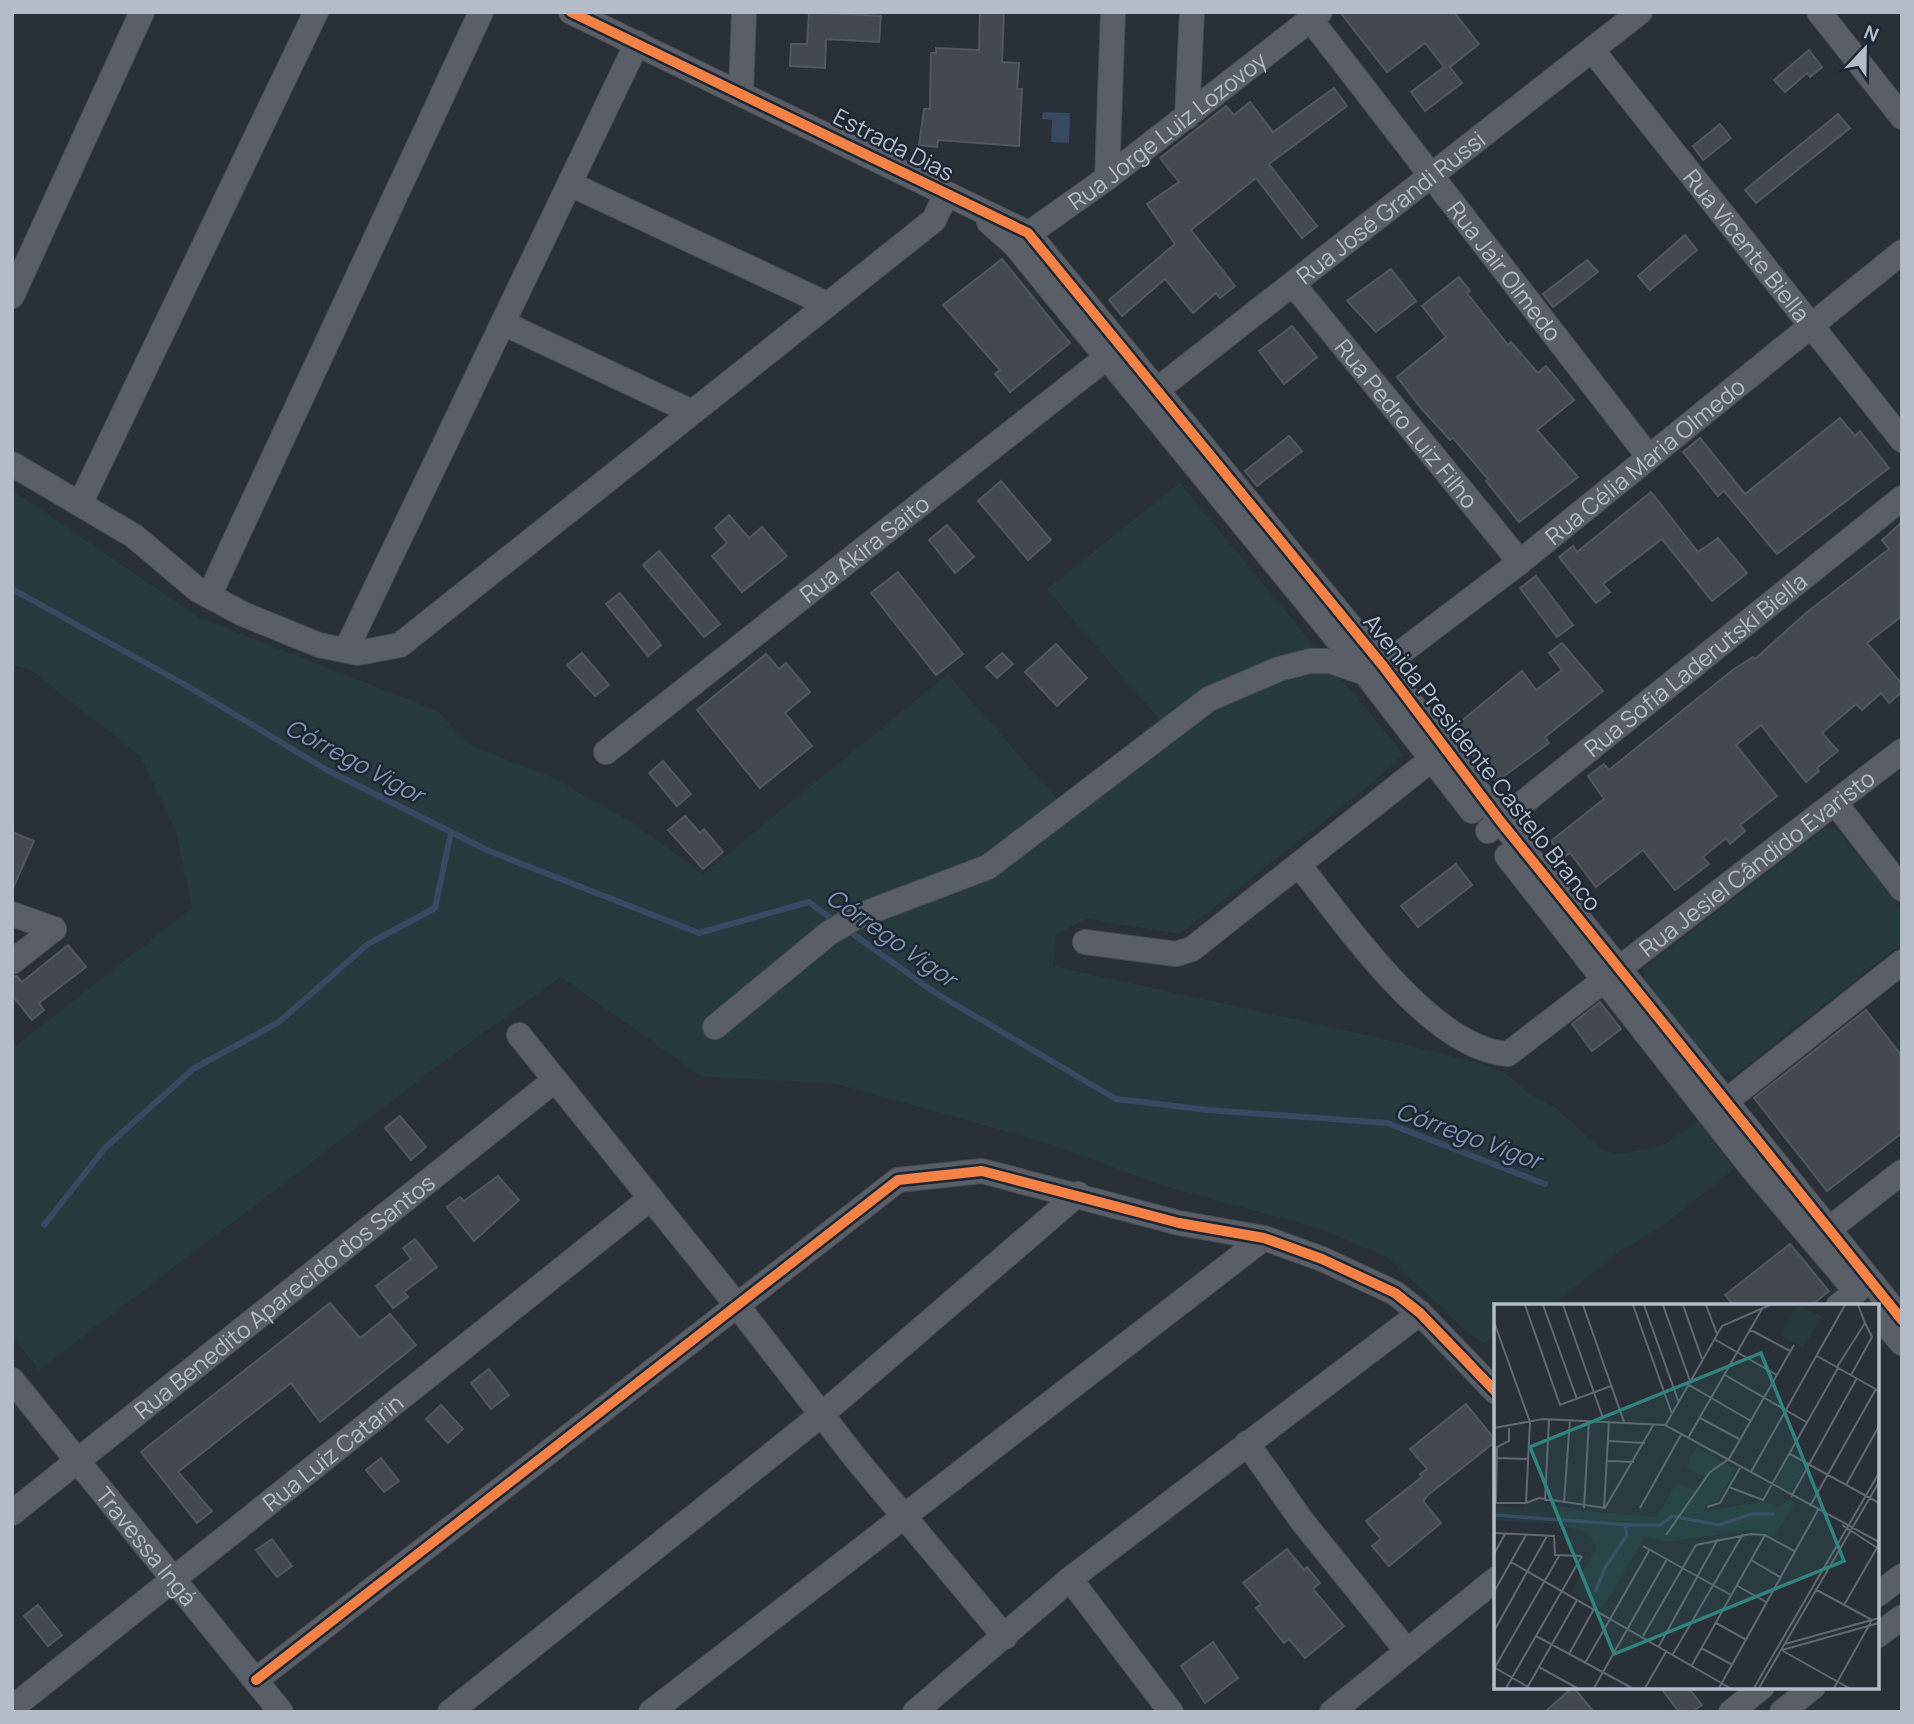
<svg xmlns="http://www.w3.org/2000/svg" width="1914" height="1724" font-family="Manrope,sans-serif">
	<rect width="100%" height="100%" fill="#2a3038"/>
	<g fill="#273a3e">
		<path d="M1180,483L1404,755L1362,791L1180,934L1087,919L1056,934L1053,966L1380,1038L1490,1066L1507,1074L1530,1094L1555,1107L1600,1149L1618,1154L1664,1145L1699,1121L1734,1169L1654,1232L1615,1254L1560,1300L1544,1306H1496V1334L1485,1343L1472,1336L1387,1257L1318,1228L1161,1185L1047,1143L837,1084L701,1076L561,977L440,1064L39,1370L12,1336V1049L192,908L176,831L140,756L31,670L12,665V490L198,617L438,711L467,744L551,777L635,824L703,874L948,674L1060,802L1158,718L1047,589Z"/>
		<path d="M1831,828L1838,831L1902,910V943L1735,1075L1722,1074L1644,982V968L1824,829Z"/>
	</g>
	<path fill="#384963" d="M1043,112L1070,113L1069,143L1051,142L1052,120L1042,119Z"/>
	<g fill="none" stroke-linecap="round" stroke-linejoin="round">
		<g stroke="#384963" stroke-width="6">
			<path d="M12,589L189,687L327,770L489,851L699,933L809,902L837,923"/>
			<path d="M846,929L934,992L1116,1099L1208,1110L1387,1123L1545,1184"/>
			<path d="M44,1225L105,1148L193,1069L279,1022L368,944L435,908L451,832"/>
		</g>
	</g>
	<g fill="#444950" stroke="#52575f" stroke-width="2">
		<path d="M809,12L881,16L879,42L826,39L825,68L790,66L791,44H807Z"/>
		<path d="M980,12H1004L1002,62L1019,63L1017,89H1022L1019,146L938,140L937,147L919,145L924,109H930L931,53H936V48L979,50Z"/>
		<path d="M1340,12H1454L1479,44L1450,67L1462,83L1425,111L1411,92L1444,67L1425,43L1387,72Z"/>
		<path d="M1809,50L1822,67L1810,77L1807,73L1785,92L1774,80Z"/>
		<path d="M1334,88L1347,106L1269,164L1317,226L1302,238L1256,178L1191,230L1235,286L1220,298L1216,293L1193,313L1165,279L1122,316L1109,300L1175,244L1147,204L1179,182L1160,158L1226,106L1234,115L1250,102L1273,132Z"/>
		<path d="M1838,114L1850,128L1756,203L1745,190Z"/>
		<path d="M1720,124L1731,138L1703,160L1693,146Z"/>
		<path d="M1685,235L1697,250L1650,290L1638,276Z"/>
		<path d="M1002,259L1070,343L1010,392L995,374L1000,370L943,305Z"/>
		<path d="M1587,260L1598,272L1553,307L1543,294Z"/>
		<path d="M1391,269L1416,301L1376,332L1347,301Z"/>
		<path d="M1459,277L1470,291L1467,293L1508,345L1511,342L1538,373L1546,366L1574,400L1537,430L1578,477L1519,522L1486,481L1488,479L1453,438L1450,440L1421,408L1397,377L1446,337L1422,306Z"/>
		<path d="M1292,326L1317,357L1284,384L1259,351Z"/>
		<path d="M1840,418L1855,436L1860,431L1889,468L1777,554L1724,491L1718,496L1683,452L1700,438L1745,494Z"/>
		<path d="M1289,436L1302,451L1257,486L1245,471Z"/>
		<path d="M1001,481L1051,540L1028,560L978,501Z"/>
		<path d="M1651,492L1698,552L1718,538L1747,573L1712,601L1662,539L1603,584L1610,592L1596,603L1559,557L1573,546L1577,552Z"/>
		<path d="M729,515L749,538L762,527L787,556L742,592L712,556L727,543L715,528Z"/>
		<path d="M1902,522V616L1867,643L1902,684V692L1889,703L1881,693L1862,710L1856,704L1822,733L1838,751L1817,768L1819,771L1806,782L1761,725L1736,745L1777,796L1740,825L1745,831L1730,844L1726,838L1703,857L1709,864L1675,890L1643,850L1596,887L1570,853L1564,857L1551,841L1604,799L1588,776L1604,764L1609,770L1734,669L1753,657L1755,659L1806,613L1889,549L1882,540Z"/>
		<path d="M947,525L974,557L955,573L929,540Z"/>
		<path d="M659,551L720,624L704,637L643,565Z"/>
		<path d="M898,572L963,654L936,675L871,593Z"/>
		<path d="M1536,576L1573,625L1557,637L1520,588Z"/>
		<path d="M620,593L661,645L648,656L606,604Z"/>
		<path d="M1562,643L1603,691L1545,737L1549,743L1496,782L1464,745L1467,743L1453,728L1522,671L1536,690L1562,670L1549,653Z"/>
		<path d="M1056,644L1087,678L1057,706L1025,672Z"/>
		<path d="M582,653L609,685L595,696L567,665Z"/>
		<path d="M1002,653L1013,664L997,678L986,667Z"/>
		<path d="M766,654L779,669L786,663L810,692L785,713L812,746L760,788L697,710Z"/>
		<path d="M663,761L691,794L677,806L649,773Z"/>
		<path d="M685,816L700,833L704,829L723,852L703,869L668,830Z"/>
		<path d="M12,832L34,841L12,890Z"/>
		<path d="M1456,864L1472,885L1418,927L1401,906Z"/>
		<path d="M68,945L86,967L39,1003L44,1010L32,1020L12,995V977L17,976L22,982Z"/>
		<path d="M1600,1002L1621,1029L1592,1051L1572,1024Z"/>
		<path d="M1866,1010L1902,1056V1133L1827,1191L1754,1098Z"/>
		<path d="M400,1116L426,1147L411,1160L385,1128Z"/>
		<path d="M498,1176L519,1200L474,1241L447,1207L460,1197L464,1201Z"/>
		<path d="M415,1239L437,1267L404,1292L408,1297L393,1308L376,1286L411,1259L403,1248Z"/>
		<path d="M1790,1244L1829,1291L1811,1306H1734L1725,1295Z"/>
		<path d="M330,1303L360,1338L390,1314L416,1345L320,1422L291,1383L178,1472L212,1511L197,1523L141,1452Z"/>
		<path d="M489,1369L509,1395L491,1409L471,1383Z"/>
		<path d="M1466,1404L1496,1441L1428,1495L1423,1501L1441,1523L1389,1566L1372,1546L1381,1539L1366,1521L1422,1477L1420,1474L1427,1469L1410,1449Z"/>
		<path d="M441,1405L463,1429L448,1443L426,1419Z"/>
		<path d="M381,1458L399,1481L384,1492L366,1470Z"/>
		<path d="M272,1539L292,1566L277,1577L256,1550Z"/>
		<path d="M1287,1549L1304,1570L1307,1567L1320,1583L1313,1589L1344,1626L1305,1658L1289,1639L1284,1643L1269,1624L1256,1608L1261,1604L1243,1583Z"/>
		<path d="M38,1605L62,1635L48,1646L24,1616Z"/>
		<path d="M1213,1642L1238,1678L1205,1703L1181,1666Z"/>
		<path d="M1573,1687L1594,1712H1545Z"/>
		<path d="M1660,1687H1688L1702,1705L1692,1712H1679Z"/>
	</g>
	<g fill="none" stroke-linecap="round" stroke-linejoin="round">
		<defs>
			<g id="minor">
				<path d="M571,12L1028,233L1383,666L1501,822L1902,1320"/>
				<path d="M1819,12L1902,117"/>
				<path id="s1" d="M1311,20L1648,456"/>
				<path id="s2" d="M1593,51L1902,440"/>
				<path d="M741,92L744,12"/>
				<path d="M1187,117L1192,12"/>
				<path d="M1107,178L1113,12"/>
				<path d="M570,184L827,304"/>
				<path d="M989,222L1014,244L1365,673L1472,811"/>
				<path id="s3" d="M1017,242L1107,178L1320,12"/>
				<path id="s4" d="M1293,284L1520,562"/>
				<path d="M12,296L142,12"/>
				<path d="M503,323L692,412"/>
				<path id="s5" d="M1144,400L1640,12"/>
				<path d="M12,464L134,536L198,590L243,614L319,645L358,653L400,645L934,220L946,194"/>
				<path d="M81,502L316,12"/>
				<path d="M209,596L481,12"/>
				<path d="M346,650L637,43"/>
				<path id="s6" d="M606,752L1116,350"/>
				<path d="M1836,804L1902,889"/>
				<path id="s7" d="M1488,831L1902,498"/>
				<path d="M1507,856L1751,1167L1850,1284"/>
				<path id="s8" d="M1299,865C1345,922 1430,1049 1508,1054L1902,751"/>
				<path d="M12,914L54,929"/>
				<path d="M1085,942L1176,954L1192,949L1432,759"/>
				<path d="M12,962L54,929"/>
				<path id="s9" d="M715,1027L829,933L856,917L988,867L1209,699L1279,669L1310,661H1330L1365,673L1383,666L1520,562L1902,252"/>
				<path d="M519,1035L736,1304L856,1459L1005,1637"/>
				<path d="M1716,1109L1902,962"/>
				<path d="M1828,1230L1902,1172"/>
				<path d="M1838,1306L1869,1281"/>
				<path d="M1877,1315L1902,1343"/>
				<path id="s10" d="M12,1380L281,1712"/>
				<path d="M1247,1443L1302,1521L1407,1651"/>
				<path id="s11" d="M12,1513L555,1080"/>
				<path d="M1070,1579L1171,1712"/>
				<path d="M1877,1595L1902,1576"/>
				<path d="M1877,1636L1902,1617"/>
				<path d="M256,1680L898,1180L982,1171L1179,1223L1264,1238L1322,1259L1395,1293L1420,1313L1496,1392"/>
				<path id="s12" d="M12,1708L651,1198"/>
				<path d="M450,1712L821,1415L1078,1194"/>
				<path d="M651,1712L1264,1238"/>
				<path d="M915,1712L1070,1579L1420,1313"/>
				<path d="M1332,1712L1496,1579"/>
				<path d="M1731,1712L1762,1687"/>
				<path d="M1782,1712L1813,1687"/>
			</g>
		</defs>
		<use href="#minor" stroke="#484c53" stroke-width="26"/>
		<use href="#minor" stroke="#5a5e66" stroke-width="24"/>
		<defs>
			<g id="cycleway">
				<path d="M571,12L1028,233L1383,666L1501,822L1902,1320"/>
				<path d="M256,1680L898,1180L982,1171L1179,1223L1264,1238L1322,1259L1395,1293L1420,1313L1496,1392"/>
			</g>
		</defs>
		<use href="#cycleway" stroke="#1d2633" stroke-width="15"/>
		<use href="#cycleway" stroke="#f48246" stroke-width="10"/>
	</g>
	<g text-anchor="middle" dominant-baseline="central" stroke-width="5" stroke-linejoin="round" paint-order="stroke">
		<g font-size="23" fill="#b4bcc9" stroke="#1d2633">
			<text stroke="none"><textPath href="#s3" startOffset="187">Rua Jorge Luiz Lozovoy</textPath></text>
			<text transform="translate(894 144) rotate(27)">Estrada Dias</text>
			<text stroke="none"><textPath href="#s5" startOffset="313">Rua José Grandi Russi</textPath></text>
			<text stroke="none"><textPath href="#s2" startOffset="248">Rua Vicente Biella</textPath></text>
			<text stroke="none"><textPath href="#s1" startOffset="317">Rua Jair Olmedo</textPath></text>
			<text stroke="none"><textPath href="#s4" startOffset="180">Rua Pedro Luiz Filho</textPath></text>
			<text stroke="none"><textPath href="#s9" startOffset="1115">Rua Célia Maria Olmedo</textPath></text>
			<text stroke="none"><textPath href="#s6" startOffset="329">Rua Akira Saito</textPath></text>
			<text stroke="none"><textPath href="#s7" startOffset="266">Rua Sofia Laderutski Biella</textPath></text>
			<text transform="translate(1483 762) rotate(52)">Avenida Presidente Castelo Branco</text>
			<text stroke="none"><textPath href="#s8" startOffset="602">Rua Jesiel Cândido Evaristo</textPath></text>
			<text stroke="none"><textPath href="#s11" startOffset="348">Rua Benedito Aparecido dos Santos</textPath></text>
			<text stroke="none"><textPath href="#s12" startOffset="410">Rua Luiz Catarin</textPath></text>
			<text stroke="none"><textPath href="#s10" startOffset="214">Travessa Ingá</textPath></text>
		</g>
		<g font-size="24" font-style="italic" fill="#7c92b1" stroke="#1d2633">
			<text transform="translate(355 760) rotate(28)">Córrego Vigor</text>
			<text transform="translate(892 937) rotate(35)">Córrego Vigor</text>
			<text transform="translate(1469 1135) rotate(20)">Córrego Vigor</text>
		</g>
	</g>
	<g transform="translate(1494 1304)">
		<rect width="385" height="385" fill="#2a3038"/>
		<path d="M303,1L328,12L309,44L286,31ZM202,143L242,165L224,197L212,200L210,207L267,198L287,203L295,195L302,199L295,210L280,232L255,226L173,238L151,233L108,305L77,288L103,243L90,227L54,219L0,217V202L25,204L44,197L90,207L163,213L183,178L201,187L210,173L191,163ZM296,153L312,163L297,188L281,179Z" fill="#273a3e"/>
		<path fill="none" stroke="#384963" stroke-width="3.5" d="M0,211L137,221H166L178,212L224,221L258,210H280M101,288L112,262L133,231L131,221"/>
		<path fill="none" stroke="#616872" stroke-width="2" d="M31,1L66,101L117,82M49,1L83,95M69,1L109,114M89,1L130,118M139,1L178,110M150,1L185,99M169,1L196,77M189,1L208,55M212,1L223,30M0,18L36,118L32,199L45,194L111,204L160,120M255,25L296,47M220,35L283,71M323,52L385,87M343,63L371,19L364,1M231,71L314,119M357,71L378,33L371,19M195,81L257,117M206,114L247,136M171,122L228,22L276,1M0,124L49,115L171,121L385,238M194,134L268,5M114,137L151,139M296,150L385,199M3,154L34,155M113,157L140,158M257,168L351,1M352,181L385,122M235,183L269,196L344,64M297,193L363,74M51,197L55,115M1,199H32M2,199L3,143L15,137V124M70,199L76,115M316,202L382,85M213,203L226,199L246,164M90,204L95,116M110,204L115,117M146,204L188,129M348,221L385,245M0,229L60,232L61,251L87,252M172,231L216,168L235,155L300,41M149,242L237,291M0,250L11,230M257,256L286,273M17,258L236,384M242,281L272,298M321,285L378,316L340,384M0,288L32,231M350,301L384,242M222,319L251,335M0,327L53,232M42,332L138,384M149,332L202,241L257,230L271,231L300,247M291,340L385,314M165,342L224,235M207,344L237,360M288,346L385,319M289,347L355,384M75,350L100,305M179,350L249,230M91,359L156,245M198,361L271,231M45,363L83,384M1,364L36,384M0,365L65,252M12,384L88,252M33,384L83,296M100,384L173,255M151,384L173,346M225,384L324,206M260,384L385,169M265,384L385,178"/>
		<path fill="#308480" fill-opacity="0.15" stroke="#308480" stroke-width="3.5" d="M267,49L350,257L120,350L36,143Z"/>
		<rect width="385" height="385" fill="none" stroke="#b4bcc9" stroke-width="3.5"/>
	</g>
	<rect width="1914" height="1724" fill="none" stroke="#b4bcc9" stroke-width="28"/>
	<g transform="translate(1865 49) rotate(22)" stroke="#1d2633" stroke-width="5" paint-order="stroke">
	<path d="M0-5L12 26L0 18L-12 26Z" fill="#b4bcc9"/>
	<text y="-10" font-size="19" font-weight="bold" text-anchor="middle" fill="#b4bcc9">N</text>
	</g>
</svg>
